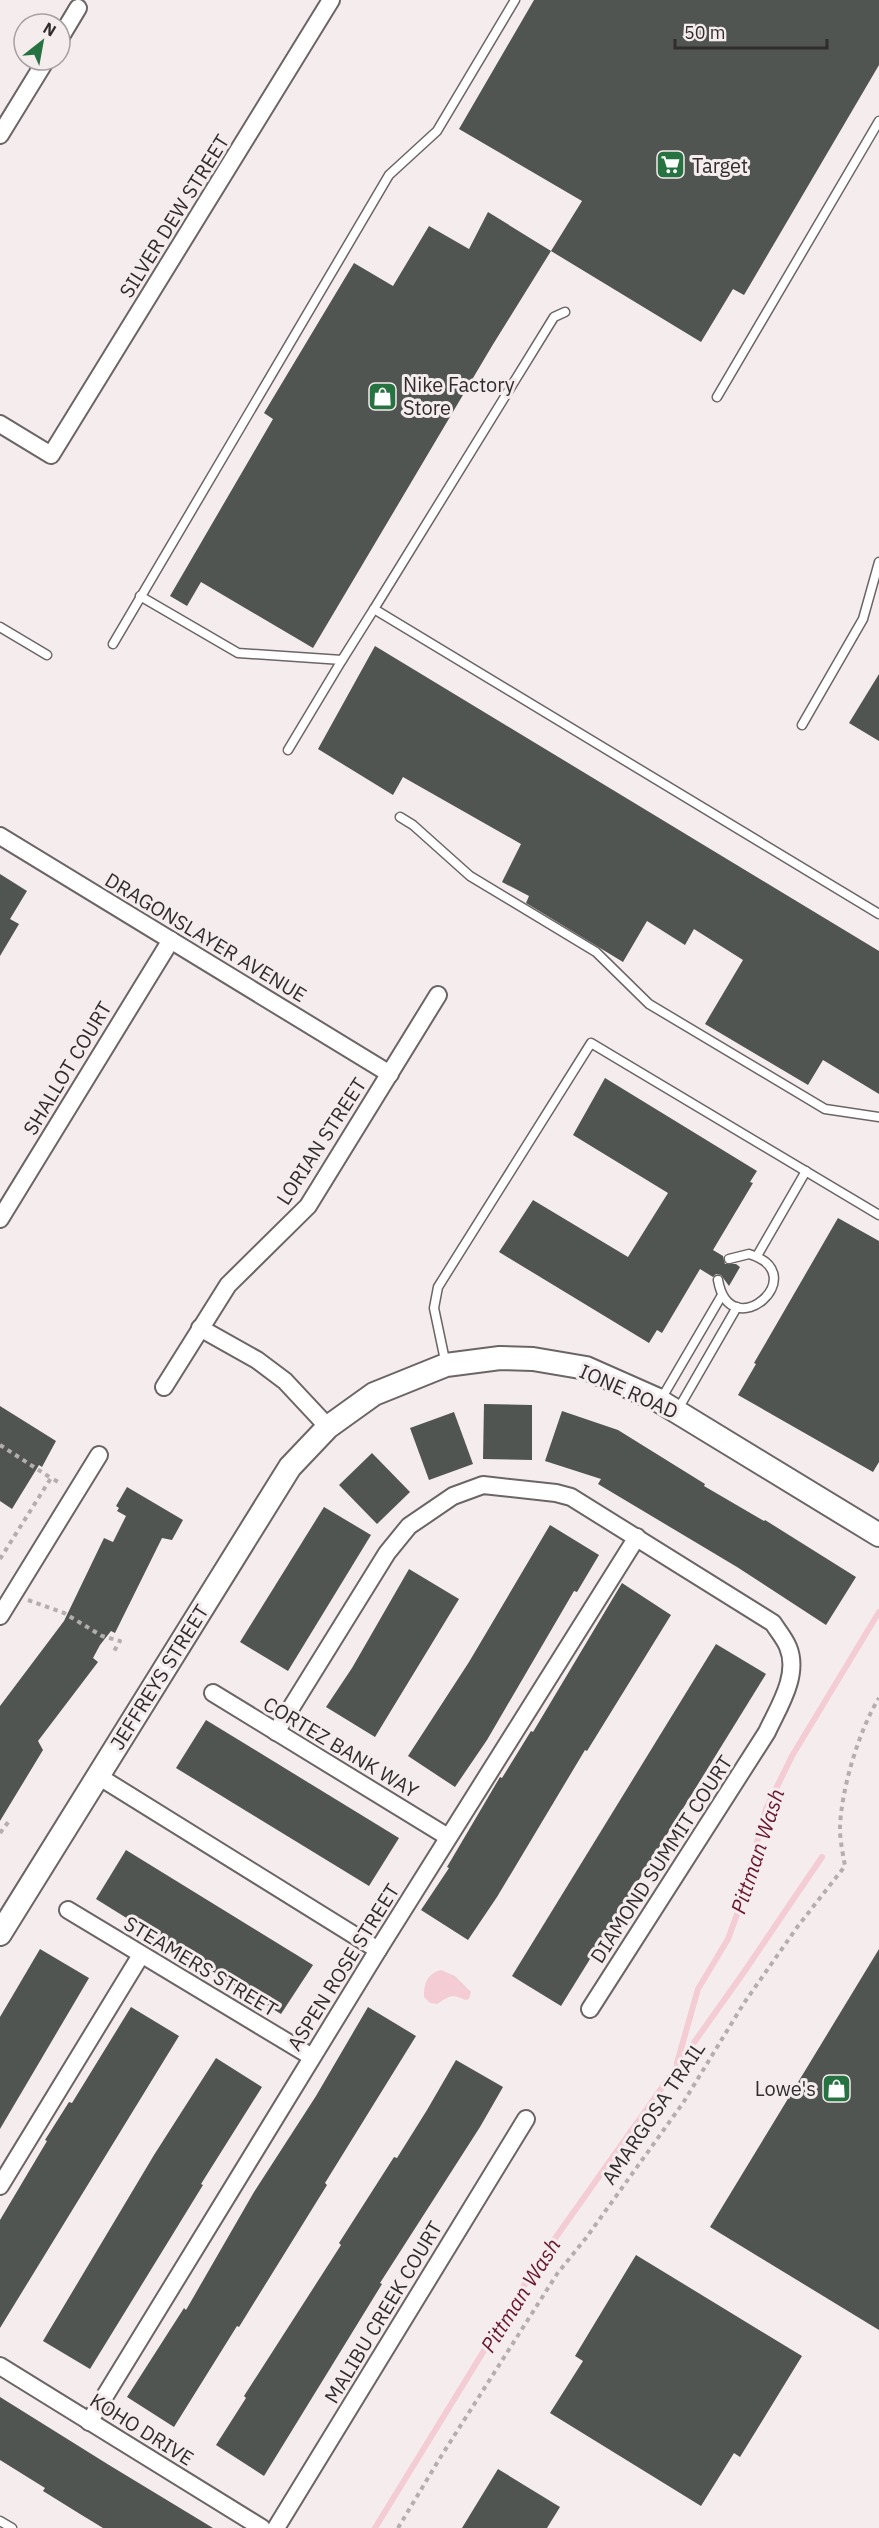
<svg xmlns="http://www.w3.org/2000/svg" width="879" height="2528" font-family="'IBM Plex Sans',sans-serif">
	<rect width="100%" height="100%" fill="#f5ecee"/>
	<path fill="#f4ccd3" d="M441,1970L455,1976L471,1992L469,1999L466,2000C451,1994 451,1995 437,2004L430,2003L424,1997C424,1983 427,1974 441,1970Z"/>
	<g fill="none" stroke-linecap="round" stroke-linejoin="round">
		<g stroke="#f4ccd3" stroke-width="6">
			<path d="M677,2063L698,1989L728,1939L739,1909L766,1809L792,1756L879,1612"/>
			<path d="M375,2528L539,2261L744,1972L822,1857"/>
		</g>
	</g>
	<g fill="#505551">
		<path d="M534,0H879V65L744,295L733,289L701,342L551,251L582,201L459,129Z"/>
		<path d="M488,212L551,251L492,346L313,648L201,582L187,606L170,596L273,419L264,413L354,263L393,286L429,226L469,249Z"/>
		<path d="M375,646L879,951V1094L823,1060L808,1085L705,1024L743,960L694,929L685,945L647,921L623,962L526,903L529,896L502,882L521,844L403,777L393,795L318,749Z"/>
		<path d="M879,674V741L849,723Z"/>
		<path d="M0,874L27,891L10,919L19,924L0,956Z"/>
		<path d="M605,1078L757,1171L750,1182L753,1183L713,1250L723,1256L725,1264H736L740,1267L729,1286L721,1275L716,1274L713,1277L700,1269L662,1333L657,1330L649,1343L499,1252L533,1200L628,1257L668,1193L573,1135Z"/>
		<path d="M838,1218L879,1241V1462L873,1472L738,1395L756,1364L754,1363Z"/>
		<path d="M484,1404L532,1405V1460L483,1459Z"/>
		<path d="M0,1406L56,1441L42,1467L39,1465L12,1509L0,1501Z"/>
		<path d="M562,1411L618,1430L705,1484L704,1486L764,1521L765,1520L856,1577L826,1625L737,1567L598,1484L601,1479L545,1461Z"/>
		<path d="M454,1412L473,1464L429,1480L410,1428Z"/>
		<path d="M372,1453L410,1492L377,1524L339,1485Z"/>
		<path d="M127,1487L183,1520L172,1540L162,1538L115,1633L111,1631L100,1645L93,1658L98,1662L38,1741L43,1750L0,1821V1706L64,1621L104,1538L113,1542L126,1516L117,1511L119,1508L116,1506Z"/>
		<path d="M324,1507L371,1535L288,1671L240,1642Z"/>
		<path d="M550,1525L599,1555L577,1592L574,1591L487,1740L455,1787L408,1756L469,1662Z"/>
		<path d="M409,1569L459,1599L375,1737L326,1707L352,1668Z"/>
		<path d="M622,1583L671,1615L587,1751L585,1750L497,1897L468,1940L421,1910L449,1868L447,1867L500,1777L502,1778L531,1731L533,1732Z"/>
		<path d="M716,1644L766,1674L561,2006L512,1976Z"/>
		<path d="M206,1720L399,1838L369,1886L176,1768Z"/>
		<path d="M126,1850L313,1965L281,2014L96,1899Z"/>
		<path d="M40,1949L89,1978L0,2129V2017Z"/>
		<path d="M879,1949V2330L710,2227Z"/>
		<path d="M131,2007L179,2036L0,2328V2220L47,2141L45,2140L69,2102L72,2103Z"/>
		<path d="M368,2007L416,2036L325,2183L327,2185L239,2327L237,2326L174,2427L127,2397L184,2308L186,2310L254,2192L316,2096Z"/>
		<path d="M216,2058L262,2087L201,2184L203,2185L90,2369L43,2341L154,2155Z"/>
		<path d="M456,2060L503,2087L480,2127L380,2283L382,2284L264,2476L216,2445L246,2398L244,2396L341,2245L339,2243L394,2157L397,2158L427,2110Z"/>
		<path d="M636,2255L802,2356L740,2457L734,2453L701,2506L550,2413L583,2361L575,2356Z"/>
		<path d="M0,2397L109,2465L213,2528H103L80,2514L43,2491L45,2488L0,2460Z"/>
		<path d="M498,2469L560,2507L547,2528H462Z"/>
	</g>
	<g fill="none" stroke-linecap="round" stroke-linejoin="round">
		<defs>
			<g id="lane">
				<path d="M565,312L554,317L374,609L879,914"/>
				<path d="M717,397L879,121"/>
				<path d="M140,596L238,653L342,660L374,609"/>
				<path d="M0,627L47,655"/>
				<path d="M113,644L389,175L437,131L515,0"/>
				<path d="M802,725L863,619L879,562"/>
				<path d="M288,750L342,660"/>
				<path d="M400,817L413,825L470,876L596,952L649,1004L825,1109L879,1117"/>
				<path d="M757,1256L806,1171"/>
				<path d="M718,1280C730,1348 815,1274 749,1254L729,1259"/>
				<path d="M446,1365L434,1308L438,1287L591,1043L879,1215"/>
				<path d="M660,1401L722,1295"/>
				<path d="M677,1411L737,1307"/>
				<path d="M0,2521L12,2528"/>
			</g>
			<g id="street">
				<path d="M60,38L78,8"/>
				<path d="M0,135L46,60"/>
				<path d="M0,424L51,455L331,0"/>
				<path d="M0,836L390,1074"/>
				<path d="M0,1219L171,940"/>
				<path d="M200,1328L257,1360L285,1381L328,1427"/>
				<path d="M164,1387L228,1285L308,1206L438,995"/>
				<path d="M0,1616L99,1455"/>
				<path d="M213,1693L448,1837"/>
				<path d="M276,1732L387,1553L409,1526L453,1496L483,1485L556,1493L571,1497L773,1623C778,1631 785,1639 788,1647C800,1675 778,1708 767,1732L590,2009"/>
				<path d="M98,1776L378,1950"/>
				<path d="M68,1910L312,2057"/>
				<path d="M0,2186L141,1955"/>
				<path d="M0,2366L262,2528"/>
				<path d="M89,2422L378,1950L637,1537"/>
				<path d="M276,2528L526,2119"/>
			</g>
			<path id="secondary" d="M0,1934L290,1467L328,1427L374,1394L446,1365L500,1358L533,1359L586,1368L656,1399L879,1535"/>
		</defs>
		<use href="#lane" stroke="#6c6566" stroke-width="11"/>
		<use href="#street" stroke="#6c6566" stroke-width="20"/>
		<use href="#secondary" stroke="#6c6566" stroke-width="26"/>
		<g stroke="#b5aeb0" stroke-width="4" stroke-dasharray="4.5 4.5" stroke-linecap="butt">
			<path d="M0,1445L51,1478"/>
			<path d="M0,1559L51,1478L62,1484"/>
			<path d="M28,1600L64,1613L102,1636L120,1641L113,1653"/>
			<path d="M0,1833L9,1821"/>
			<path d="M398,2528L440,2458L557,2274L586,2238L683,2103L744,2003L798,1926L845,1866C843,1854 840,1841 840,1828C841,1790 859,1730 879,1698"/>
		</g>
		<use href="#lane" stroke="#fff" stroke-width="8"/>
		<use href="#street" stroke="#fff" stroke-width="16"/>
		<use href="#secondary" stroke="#fff" stroke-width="22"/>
	</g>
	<defs>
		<symbol id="supermarket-square" viewBox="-11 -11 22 22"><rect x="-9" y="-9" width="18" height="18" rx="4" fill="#267240" stroke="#f5ecee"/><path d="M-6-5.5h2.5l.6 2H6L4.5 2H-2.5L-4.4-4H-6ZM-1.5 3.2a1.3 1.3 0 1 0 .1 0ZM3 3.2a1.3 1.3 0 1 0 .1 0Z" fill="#fff"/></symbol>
		<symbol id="shop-square" viewBox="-11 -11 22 22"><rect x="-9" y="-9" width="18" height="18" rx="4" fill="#267240" stroke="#f5ecee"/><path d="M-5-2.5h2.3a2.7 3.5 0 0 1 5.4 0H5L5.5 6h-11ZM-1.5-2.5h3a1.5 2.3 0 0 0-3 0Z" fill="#fff"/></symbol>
	</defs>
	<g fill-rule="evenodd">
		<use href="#supermarket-square" x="654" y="148" width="33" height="33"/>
		<use href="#shop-square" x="366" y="380" width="33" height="33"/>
		<use href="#shop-square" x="820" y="2072" width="33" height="33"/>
	</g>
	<g text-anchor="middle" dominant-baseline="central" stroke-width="6" stroke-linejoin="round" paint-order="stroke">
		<g font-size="20" fill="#312d2e" stroke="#f5ecee" text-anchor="start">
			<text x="692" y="165">Target</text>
			<text x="403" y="384">Nike Factory<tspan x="403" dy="23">Store</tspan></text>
			<text x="816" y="2088" text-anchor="end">Lowe's</text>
		</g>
		<g font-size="20" fill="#312d2e" stroke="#f5ecee">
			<text transform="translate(174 216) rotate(-58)">SILVER DEW STREET</text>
			<text transform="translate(206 937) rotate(31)">DRAGONSLAYER AVENUE</text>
			<text transform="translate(67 1068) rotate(-59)">SHALLOT COURT</text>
			<text transform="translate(321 1141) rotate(-57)">LORIAN STREET</text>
			<text transform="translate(629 1391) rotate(24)">IONE ROAD</text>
			<text transform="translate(159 1677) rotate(-58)">JEFFREYS STREET</text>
			<text transform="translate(341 1747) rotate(31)">CORTEZ BANK WAY</text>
			<text transform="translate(661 1859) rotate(-57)">DIAMOND SUMMIT COURT</text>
			<text transform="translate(201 1966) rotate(31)">STEAMERS STREET</text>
			<text transform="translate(343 1967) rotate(-58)">ASPEN ROSE STREET</text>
			<text transform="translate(653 2113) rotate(-56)">AMARGOSA TRAIL</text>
			<text transform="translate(383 2312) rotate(-59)">MALIBU CREEK COURT</text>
			<text transform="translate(142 2429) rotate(32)">KOHO DRIVE</text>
		</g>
		<g font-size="21" font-style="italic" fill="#671630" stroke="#f5ecee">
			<text transform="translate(757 1851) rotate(-72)">Pittman Wash</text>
			<text transform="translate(520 2295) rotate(-58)">Pittman Wash</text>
		</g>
	</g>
	<g transform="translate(42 42) rotate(31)"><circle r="28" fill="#f5ecee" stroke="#a7a0a1" stroke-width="1.5"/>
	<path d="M0-4.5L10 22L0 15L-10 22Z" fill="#267240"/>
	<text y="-9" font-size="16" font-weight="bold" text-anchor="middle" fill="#312d2e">N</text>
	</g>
	<path d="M675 39v9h152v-9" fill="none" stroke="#312d2e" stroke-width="3"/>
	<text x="684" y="39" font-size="18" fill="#312d2e" stroke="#f5ecee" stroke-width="4.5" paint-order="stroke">50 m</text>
</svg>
